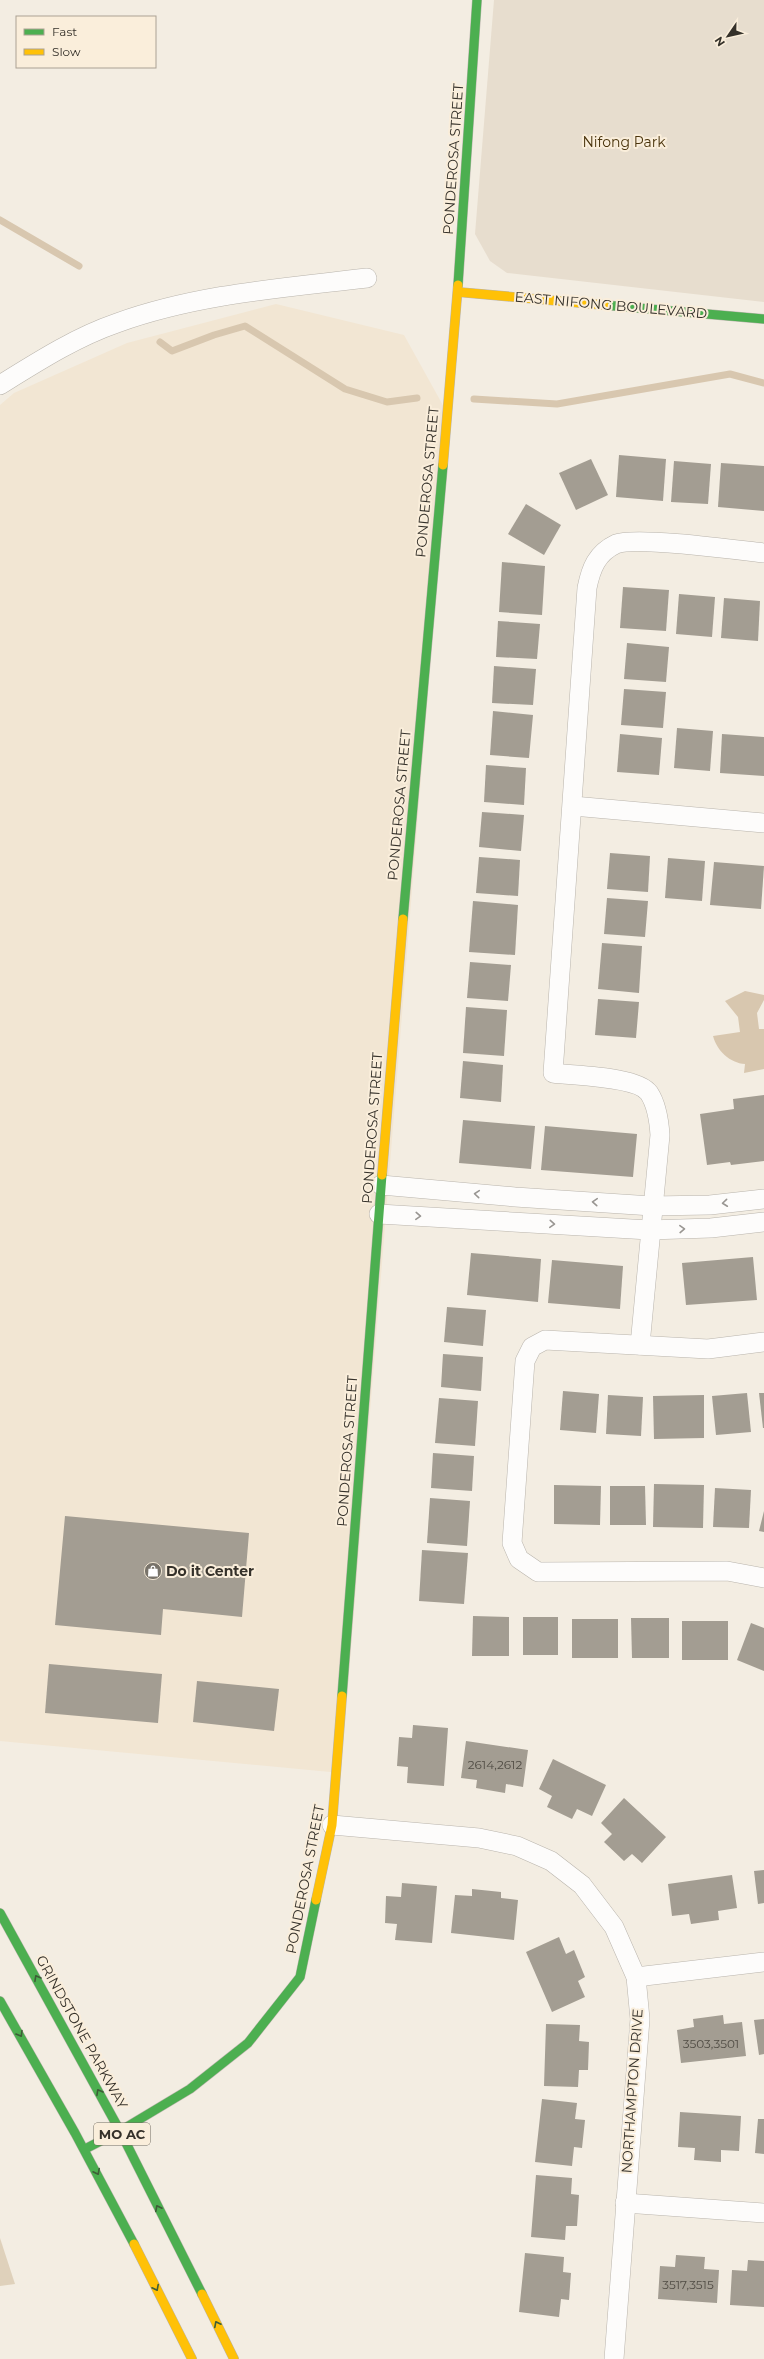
<svg xmlns="http://www.w3.org/2000/svg" width="764" height="2359" font-family="Montserrat,sans-serif">
	<rect width="100%" height="100%" fill="#f3ede2"/>
	<path fill="#f2e6d3" d="M276,304L404,335L450,418L341,1773L0,1741V405L14,393L127,343Z"/>
	<path fill="#e7ddce" d="M494,0H764V302L507,273L490,261L475,234Z"/>
	<path fill="#dfd1bb" d="M0,2238L15,2284L0,2286Z"/>
	<path fill="#d8c7af" d="M745,991L764,995V1000L757,1013L759,1029H764V1069L744,1073L745,1064C730,1063 717,1051 713,1036L740,1032L738,1017L725,1001Z"/>
	<g fill="none" stroke-linecap="round" stroke-linejoin="round">
		<g stroke="#d8c7af" stroke-width="7">
			<path d="M0,220L79,266"/>
			<path d="M160,342L172,351L214,335L245,326L345,389L387,402L417,398"/>
			<path d="M474,399L557,404L730,374L764,383"/>
		</g>
	</g>
	<g fill="#a39d92">
		<path d="M619,455L666,459L663,501L616,497Z"/>
		<path d="M591,459L608,495L576,510L559,473Z"/>
		<path d="M674,461L711,464L708,504L671,502Z"/>
		<path d="M721,463L764,466V511L718,507Z"/>
		<path d="M526,504L561,525L544,555L508,534Z"/>
		<path d="M502,562L545,566L542,615L499,612Z"/>
		<path d="M623,587L669,590L666,631L620,628Z"/>
		<path d="M679,594L715,597L712,637L676,634Z"/>
		<path d="M724,598L760,601L758,641L721,638Z"/>
		<path d="M498,621L540,624L537,659L496,657Z"/>
		<path d="M627,643L669,647L666,682L624,679Z"/>
		<path d="M494,666L536,669L533,705L492,703Z"/>
		<path d="M624,689L666,692L663,728L621,725Z"/>
		<path d="M493,711L533,715L529,758L490,755Z"/>
		<path d="M677,728L713,731L710,771L674,768Z"/>
		<path d="M620,734L662,738L659,775L617,772Z"/>
		<path d="M722,734L764,737V776L720,773Z"/>
		<path d="M486,765L526,768L524,805L484,802Z"/>
		<path d="M482,812L524,815L521,851L479,847Z"/>
		<path d="M610,853L650,856L648,892L607,889Z"/>
		<path d="M479,857L520,860L518,896L476,893Z"/>
		<path d="M668,858L705,861L702,901L665,898Z"/>
		<path d="M714,862L764,866L761,909L710,905Z"/>
		<path d="M607,898L648,901L645,937L604,934Z"/>
		<path d="M473,901L518,905L515,955L469,952Z"/>
		<path d="M602,943L642,946L639,993L598,989Z"/>
		<path d="M470,962L511,965L508,1001L467,998Z"/>
		<path d="M598,999L639,1002L636,1038L595,1035Z"/>
		<path d="M466,1007L507,1010L504,1056L463,1053Z"/>
		<path d="M463,1061L503,1065L501,1102L460,1098Z"/>
		<path d="M764,1095V1161L731,1165L730,1162L707,1165L700,1114L734,1109L733,1099Z"/>
		<path d="M463,1120L535,1126L531,1169L459,1163Z"/>
		<path d="M545,1126L637,1134L633,1177L541,1170Z"/>
		<path d="M471,1253L541,1259L538,1302L467,1295Z"/>
		<path d="M753,1257L757,1300L686,1305L682,1263Z"/>
		<path d="M552,1260L623,1266L620,1309L548,1303Z"/>
		<path d="M447,1307L486,1310L483,1346L444,1342Z"/>
		<path d="M443,1354L483,1357L481,1391L441,1387Z"/>
		<path d="M563,1391L599,1394L596,1433L560,1430Z"/>
		<path d="M747,1393L751,1432L716,1435L712,1396Z"/>
		<path d="M759,1393H764V1428H763Z"/>
		<path d="M608,1395L643,1397L641,1436L606,1434Z"/>
		<path d="M704,1395V1438L654,1439L653,1396Z"/>
		<path d="M439,1398L478,1401L475,1446L435,1443Z"/>
		<path d="M433,1453L474,1456L472,1491L431,1488Z"/>
		<path d="M654,1484L704,1485L703,1528L653,1527Z"/>
		<path d="M554,1485L601,1486L600,1525L554,1524Z"/>
		<path d="M610,1486H645L646,1525H610Z"/>
		<path d="M715,1488L751,1490L749,1528L713,1527Z"/>
		<path d="M430,1498L470,1501L467,1546L427,1543Z"/>
		<path d="M764,1511V1532L759,1531Z"/>
		<path d="M65,1516L249,1533L242,1617L163,1609L161,1635L55,1625Z"/>
		<path d="M422,1550L468,1553L464,1604L419,1601Z"/>
		<path d="M473,1616L509,1617V1656H472Z"/>
		<rect x="523" y="1617" width="35" height="38"/>
		<path d="M631,1618H669V1658H632Z"/>
		<rect x="572" y="1619" width="46" height="39"/>
		<rect x="682" y="1621" width="46" height="39"/>
		<path d="M751,1623L764,1628V1671L737,1660Z"/>
		<path d="M49,1664L162,1674L158,1723L45,1713Z"/>
		<path d="M197,1681L279,1689L274,1731L193,1722Z"/>
		<path d="M413,1725L448,1728L444,1786L407,1783L408,1767L397,1766L399,1737L412,1738Z"/>
		<path d="M466,1741L528,1750L523,1787L506,1784L505,1793L476,1788L477,1780L461,1778Z"/>
		<path d="M553,1759L606,1785L592,1816L577,1809L572,1819L547,1807L552,1796L539,1789Z"/>
		<path d="M624,1798L666,1837L642,1863L632,1854L624,1861L604,1842L612,1834L601,1823Z"/>
		<path d="M764,1870V1903L758,1904L754,1871Z"/>
		<path d="M732,1875L737,1908L718,1911L719,1920L691,1924L689,1914L672,1916L668,1884Z"/>
		<path d="M402,1883L437,1886L432,1943L395,1940L397,1924L385,1923L386,1896L401,1897Z"/>
		<path d="M472,1889L501,1892V1898L518,1900L514,1940L451,1933L455,1895L472,1896Z"/>
		<path d="M559,1937L566,1954L574,1950L585,1977L578,1981L585,1997L552,2012L526,1952Z"/>
		<path d="M723,2015L724,2024L742,2022L746,2056L681,2063L677,2030L694,2027L693,2019Z"/>
		<path d="M764,2019V2054L759,2055L754,2020Z"/>
		<path d="M546,2024L580,2025L579,2041L589,2042L588,2070H579L578,2087L544,2086Z"/>
		<path d="M542,2099L577,2103L575,2119L585,2120L582,2148L574,2147L572,2166L535,2162Z"/>
		<path d="M680,2112L741,2116L739,2151L721,2150V2162L694,2160L695,2148L678,2147Z"/>
		<path d="M758,2119H764V2154L755,2153Z"/>
		<path d="M536,2175L572,2178L571,2194L579,2195L577,2226H566L565,2240L531,2237Z"/>
		<path d="M525,2253L564,2257L563,2272L571,2273L569,2300L561,2299L559,2317L519,2312Z"/>
		<path d="M676,2255L705,2257L704,2269L719,2270L717,2303L658,2299L660,2266L675,2267Z"/>
		<path d="M748,2260L764,2261V2307L730,2305L732,2270L747,2271Z"/>
	</g>
	<g fill="none" stroke-linecap="round" stroke-linejoin="round">
		<defs>
			<g id="street">
				<path d="M0,385C37,362 76,337 117,323C197,294 283,288 367,278"/>
				<path d="M573,806L764,823"/>
				<path d="M381,1185L515,1197L652,1206L710,1205L764,1199"/>
				<path d="M379,1214L649,1230L711,1228L764,1222"/>
				<path d="M764,1342L708,1349L545,1340L532,1347L525,1361L512,1543L519,1559L538,1572L727,1571L764,1578"/>
				<path d="M640,1345L660,1135C659,1120 657,1105 649,1093C637,1076 574,1076 553,1073L587,588C591,568 597,553 616,544C635,536 738,550 764,553"/>
				<path d="M332,1825L479,1838L517,1846L551,1861L582,1885L614,1927L636,1977L640,2019L614,2359"/>
				<path d="M636,1977L764,1962"/>
				<path d="M625,2203L764,2213"/>
			</g>
			<g id="fast">
				<path d="M458,285L477,0"/>
				<path d="M604,305L764,319"/>
				<path d="M403,919L443,465"/>
				<path d="M342,1696L382,1175"/>
				<path d="M0,1913L120,2131L202,2294"/>
				<path d="M0,2001L75,2133L134,2244"/>
				<path d="M85,2149L120,2131L190,2089L248,2043L300,1977L316,1900"/>
			</g>
			<g id="slow">
				<path d="M458,292L604,305"/>
				<path d="M443,465L458,285"/>
				<path d="M382,1175L403,919"/>
				<path d="M316,1900L332,1825L342,1696"/>
				<path d="M134,2244L192,2359"/>
				<path d="M202,2294L234,2359"/>
			</g>
		</defs>
		<use href="#street" stroke="#b9b4ac" stroke-width="20"/>
		<use href="#fast" stroke="#b9b4ac" stroke-width="10"/>
		<use href="#slow" stroke="#b9b4ac" stroke-width="10"/>
		<use href="#street" stroke="#fdfcfb" stroke-width="19"/>
		<use href="#fast" stroke="#4caf50" stroke-width="9"/>
		<use href="#slow" stroke="#ffc107" stroke-width="9"/>
	</g>
	<defs><path id="oneway-chevron" d="M-2-3.5L2.5 0L-2 3.5" fill="none" stroke-width="1.6" stroke-linecap="round" stroke-linejoin="round"/></defs>
	<g stroke="#999692">
		<use href="#oneway-chevron" transform="translate(477 1194) rotate(-175)"/>
		<use href="#oneway-chevron" transform="translate(595 1202) rotate(-176)"/>
		<use href="#oneway-chevron" transform="translate(725 1203) rotate(174)"/>
		<use href="#oneway-chevron" transform="translate(418 1216) rotate(3)"/>
		<use href="#oneway-chevron" transform="translate(552 1224) rotate(4)"/>
		<use href="#oneway-chevron" transform="translate(682 1229) rotate(-2)"/>
	</g>
	<g stroke="#3d5d37">
		<use href="#oneway-chevron" transform="translate(37 1978) rotate(-119)"/>
		<use href="#oneway-chevron" transform="translate(20 2034) rotate(59)"/>
		<use href="#oneway-chevron" transform="translate(99 2092) rotate(-119)"/>
		<use href="#oneway-chevron" transform="translate(97 2172) rotate(63)"/>
		<use href="#oneway-chevron" transform="translate(158 2208) rotate(-117)"/>
		<use href="#oneway-chevron" transform="translate(156 2288) rotate(63)"/>
		<use href="#oneway-chevron" transform="translate(217 2324) rotate(-117)"/>
	</g>
	<defs>
		<symbol id="shop-disc" viewBox="-11 -11 22 22"><circle r="9.5" fill="#78736a" stroke="#faeedb"/><path d="M-5-2.5h2.3a2.7 3.5 0 0 1 5.4 0H5L5.5 6h-11ZM-1.5-2.5h3a1.5 2.3 0 0 0-3 0Z" fill="#fff"/></symbol>
	</defs>
	<g fill-rule="evenodd">
		<use href="#shop-disc" x="143" y="1561" width="20" height="20"/>
	</g>
	<g text-anchor="middle" dominant-baseline="central" stroke-width="4" stroke-linejoin="round" paint-order="stroke">
		<g font-size="12" fill="#504c44">
			<text x="495" y="1764">2614,2612</text>
			<text x="711" y="2043">3503,3501</text>
			<text x="688" y="2284">3517,3515</text>
		</g>
		<rect fill="#faeedb" stroke="#706a5f" stroke-width="1" x="94" y="2123" width="56" height="22" rx="3"/>
		<g font-size="13" font-weight="bold" fill="#35312a">
			<text x="122" y="2134">MO AC</text>
		</g>
		<g font-size="14" fill="#49330b" stroke="#faeedb">
			<text x="624" y="142">Nifong Park</text>
		</g>
		<g font-size="14" fill="#35312a" stroke="#faeedb">
			<text transform="translate(453 159) rotate(-86)">PONDEROSA STREET</text>
			<text transform="translate(611 305) rotate(5)">EAST NIFONG BOULEVARD</text>
			<text transform="translate(427 482) rotate(-85)">PONDEROSA STREET</text>
			<text transform="translate(399 805) rotate(-85)">PONDEROSA STREET</text>
			<text transform="translate(372 1128) rotate(-86)">PONDEROSA STREET</text>
			<text transform="translate(347 1451) rotate(-86)">PONDEROSA STREET</text>
			<text transform="translate(305 1879) rotate(-79)">PONDEROSA STREET</text>
			<text transform="translate(82 2032) rotate(61)">GRINDSTONE PARKWAY</text>
			<text transform="translate(632 2091) rotate(-86)">NORTHAMPTON DRIVE</text>
		</g>
		<g font-size="14" font-weight="bold" fill="#35312a" stroke="#faeedb" text-anchor="start">
			<text x="166" y="1571">Do it Center</text>
		</g>
	</g>
	<rect x="16" y="16" width="140" height="52" fill="#faeedb" stroke="#aba294"/>
	<rect x="24" y="29" width="20" height="6" fill="#4caf50" stroke="#aba294"/>
	<text x="52" y="36" font-size="12" fill="#35312a">Fast</text>
	<rect x="24" y="49" width="20" height="6" fill="#ffc107" stroke="#aba294"/>
	<text x="52" y="56" font-size="12" fill="#35312a">Slow</text>
	<g transform="translate(728 36) rotate(236)" stroke="#faeedb" stroke-width="3" paint-order="stroke">
	<path d="M0-3L7 15L0 10L-7 15Z" fill="#35312a"/>
	<text y="-6" font-size="11" font-weight="bold" text-anchor="middle" fill="#35312a">N</text>
	</g>
</svg>
